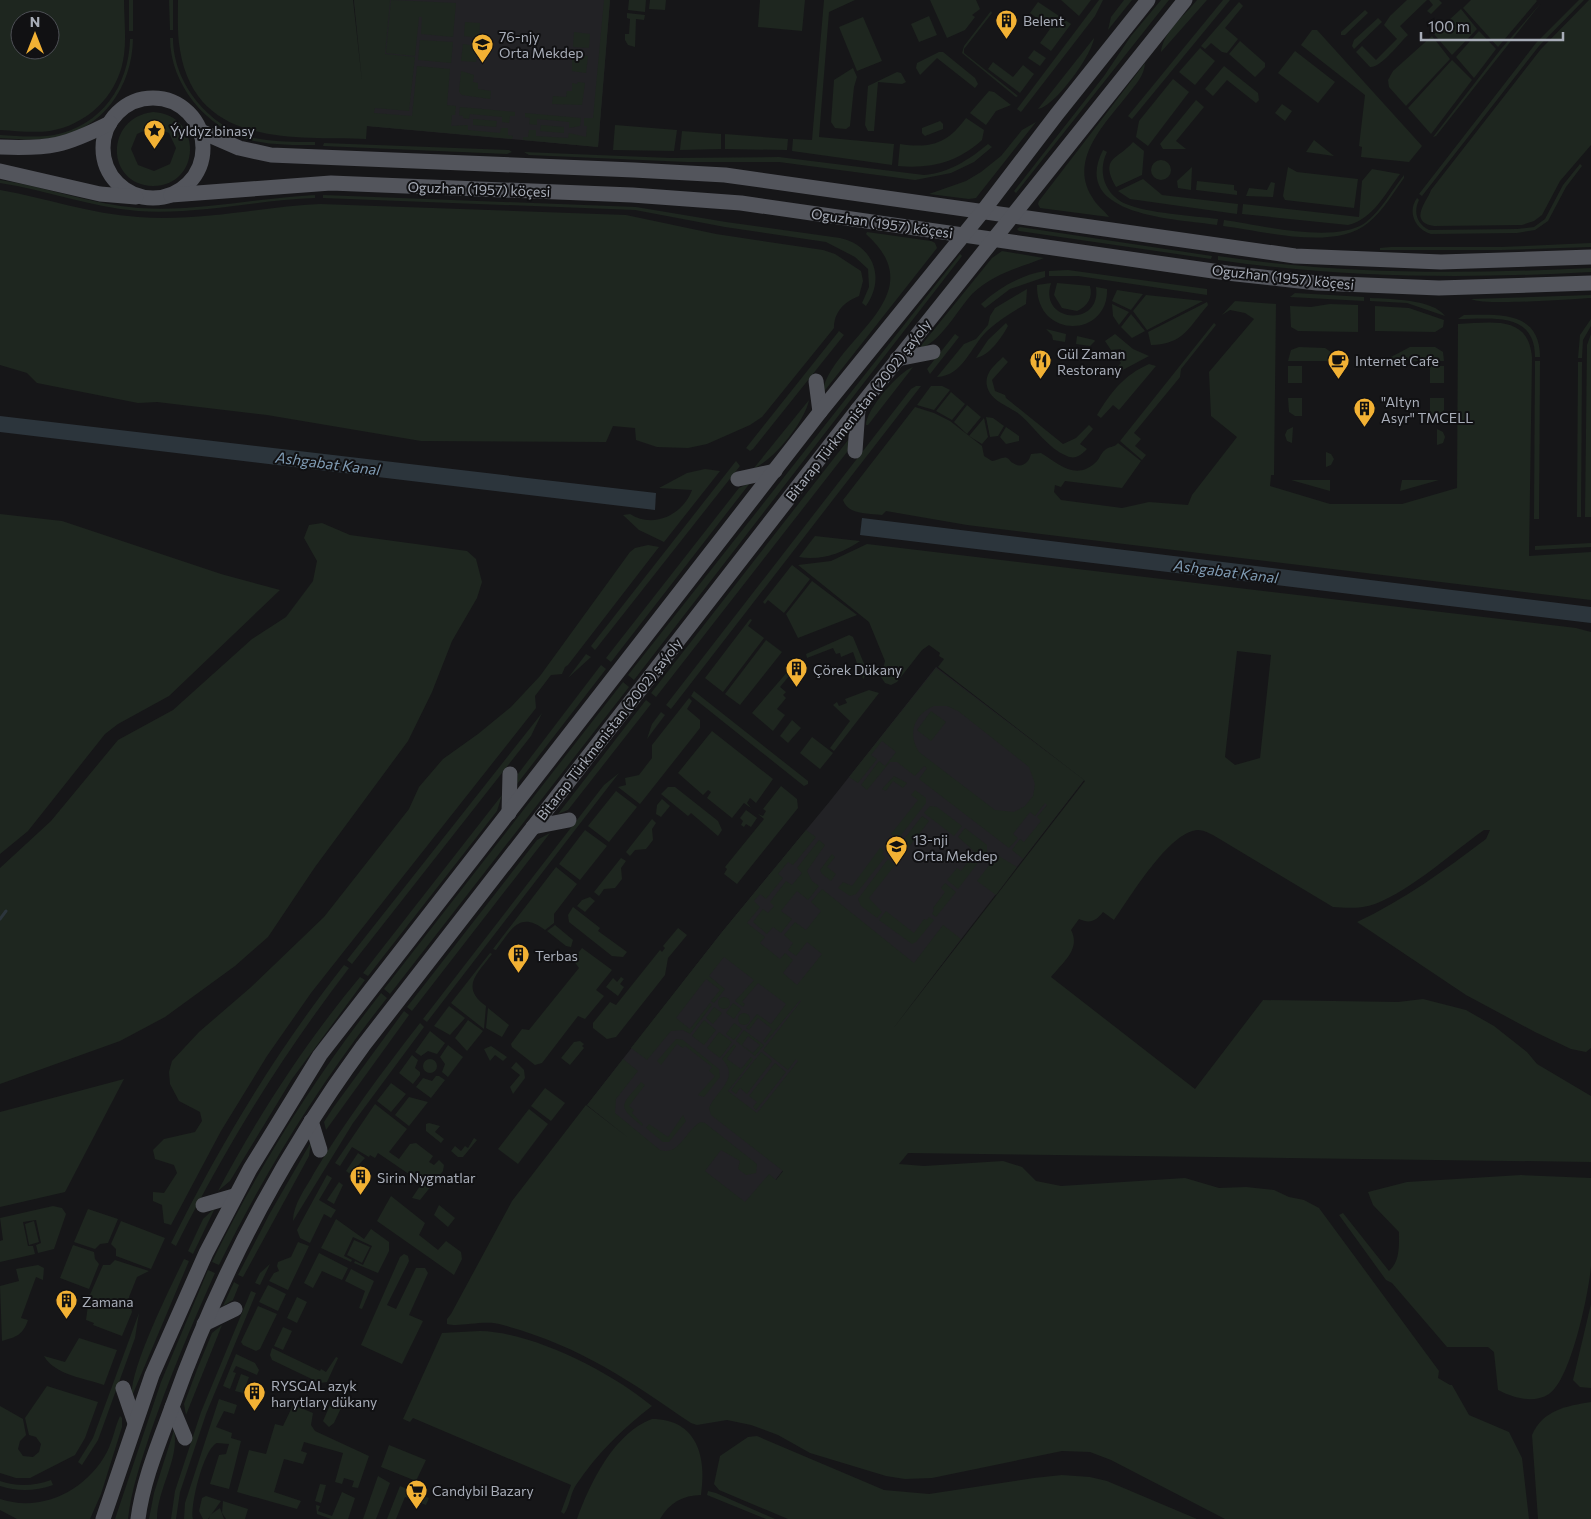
<svg xmlns="http://www.w3.org/2000/svg" width="1591" height="1519" font-family="Commissioner,sans-serif">
	<rect width="100%" height="100%" fill="#161618"/>
	<g fill="#222225">
		<path d="M354,0H610L598,147L367,126Z"/>
		<path d="M936,667L1084,780L740,1226L587,1105L722,932L830,801Z"/>
	</g>
	<g fill="#1e261f" fill-rule="evenodd">
		<path d="M0,0H124C124,20 127,42 123,61C116,97 86,125 50,131C34,133 16,131 0,130ZM20,20H50V50H20Z"/>
		<rect x="129" y="0" width="4" height="31"/>
		<path d="M169,0H173V30H170Z"/>
		<path d="M178,0H353L362,81L354,0H390L385,54L415,57L409,111L375,108L374,113L412,116L417,66L450,69L447,105L456,106L455,115H452L451,126L468,125V130L500,133L501,128H508V135L513,136L512,139L367,126L366,139C292,137 196,147 180,50C177,34 178,16 178,0Z"/>
		<path d="M391,0L456,3L453,37L421,34L422,17H419L415,56L386,53Z"/>
		<path d="M604,0H610L598,147L523,140V137H528L529,130H536V136L568,138L569,133L586,137L587,126H584V118H593Z"/>
		<path d="M629,0H646L645,12L628,10Z"/>
		<path d="M650,0H666L665,10L649,9Z"/>
		<path d="M760,0H805L802,31L758,27Z"/>
		<path d="M824,0H855L829,12L819,137L894,144L892,165L792,151L793,139L812,140Z"/>
		<path d="M930,0H976L980,9L972,15L975,17L965,30L947,38Z"/>
		<path d="M1061,0H1091L1079,16Z"/>
		<path d="M1099,0H1103L1095,16L1021,112L1017,109Z"/>
		<path d="M1124,0H1132L1108,30L1111,17Z"/>
		<path d="M1161,0H1169L1016,193L1014,191L1104,76L1131,36Z"/>
		<path d="M1197,0H1207L1161,52C1163,32 1185,15 1197,0Z"/>
		<path d="M1223,0H1230L1132,119L1128,116Z"/>
		<path d="M1407,0H1427L1400,26L1408,35C1400,42 1381,68 1370,67L1356,52L1362,46L1376,60L1397,39L1384,25L1390,16Z"/>
		<path d="M1429,0H1439L1442,3L1431,14L1427,11L1433,5Z"/>
		<path d="M1471,0H1536L1537,1L1498,47L1463,8Z"/>
		<path d="M1579,0H1584L1539,46L1422,196L1419,194L1536,43Z"/>
		<path d="M1589,0H1591V145L1560,181L1542,215L1534,221L1522,225L1434,226C1407,222 1428,200 1431,190L1541,49Z"/>
		<path d="M1038,2L1071,24L1051,51L1040,43L1050,29L1048,26L1030,13Z"/>
		<path d="M1239,2L1243,6L1225,28L1238,39L1227,53L1222,52L1211,43L1205,49L1201,46Z"/>
		<path d="M1541,3L1436,136L1433,137L1501,49Z"/>
		<path d="M1461,9L1477,29L1452,55L1434,34Z"/>
		<path d="M1365,10L1368,13L1345,35H1341V32Z"/>
		<path d="M991,11L992,13L964,49V53L1018,96L1016,97L962,53L964,46Z"/>
		<path d="M627,13L645,15L644,20L636,19L635,47L628,45L625,40V34H629L630,19L627,18Z"/>
		<path d="M929,16L937,35L919,42L911,24Z"/>
		<path d="M863,17L882,61L857,71L839,27Z"/>
		<path d="M1378,18L1382,22L1354,49L1352,46L1354,40Z"/>
		<path d="M465,22L480,23L479,38L464,36Z"/>
		<path d="M1312,30H1317L1422,146L1409,162L1361,157L1362,147L1359,146L1365,95L1301,45Z"/>
		<path d="M1479,31L1496,49L1474,78L1456,57Z"/>
		<path d="M574,32L590,34L589,48L573,47Z"/>
		<path d="M1432,36L1450,59L1406,106L1389,87L1388,80L1393,71Z"/>
		<path d="M170,38H173C173,84 210,128 254,138C274,142 295,142 315,142V145C294,145 271,145 250,140C206,128 170,84 170,38Z"/>
		<path d="M1094,38C1092,55 1055,106 1038,109Z"/>
		<path d="M130,39H133C132,87 103,129 54,138C37,141 17,139 0,138V135C17,136 36,138 54,135C101,126 129,86 130,39Z"/>
		<path d="M420,40L453,42L451,63L418,60Z"/>
		<path d="M1240,41L1265,63V67L1255,77L1229,54Z"/>
		<path d="M463,44L478,46L476,62L461,61Z"/>
		<path d="M1200,48L1215,61L1195,85L1179,72Z"/>
		<path d="M1034,50L1046,58L1040,66L1028,58Z"/>
		<path d="M1295,51L1335,82L1318,103L1278,73Z"/>
		<path d="M939,52H943L975,78L978,84L975,88L937,58L920,75L916,68L917,63Z"/>
		<path d="M572,55L588,56L586,73L572,71Z"/>
		<path d="M1452,60L1472,80L1431,134L1408,108Z"/>
		<path d="M993,62L1013,77L1023,65L1034,74L1020,93L988,69Z"/>
		<path d="M1145,63C1144,76 1136,84 1129,93C1107,122 1068,158 1092,197C1096,205 1104,210 1109,217L1040,208L1038,204L1039,201Z"/>
		<path d="M1224,66L1258,93L1259,100L1256,103L1227,80L1213,96L1205,89Z"/>
		<path d="M853,68L857,77L854,87L850,126L846,129L835,128L831,122L834,80Z"/>
		<path d="M461,71L474,75L473,82L478,83V89L491,91L490,99L462,95L459,92Z"/>
		<path d="M897,72L901,73L906,82L902,84L878,82L874,131H868L865,125L868,86Z"/>
		<path d="M1173,79L1189,92L1148,146L1136,137L1139,121Z"/>
		<path d="M578,82L585,83L582,105L552,104L553,96L566,97L567,91H572V83L577,84Z"/>
		<path d="M989,91L994,92L1011,105L996,111L986,125L970,113Z"/>
		<path d="M1196,100L1204,107L1176,141L1186,149H1163L1160,144Z"/>
		<path d="M1282,104L1292,111L1285,121L1275,113Z"/>
		<path d="M460,107L515,112V116H510L509,123L502,122V117L470,114L469,119L463,118V116L459,115Z"/>
		<path d="M153,112C204,115 201,186 153,186C106,185 104,118 153,112ZM153,127L169,133L176,148L170,164L154,171L138,165L131,149L137,134Z"/>
		<path d="M525,113L581,118L580,126L569,128V122L537,119V125L529,124L530,118L525,117Z"/>
		<path d="M966,118L984,130L982,140C958,162 931,169 898,166L900,144C931,149 948,143 966,118Z"/>
		<path d="M473,119L497,121L496,127L473,125Z"/>
		<path d="M940,121L943,124V129L925,136L922,133V128Z"/>
		<path d="M1036,122L976,198L969,199L929,194L966,181L981,172L1001,156L1022,130Z"/>
		<path d="M541,125L564,127V133L540,131Z"/>
		<path d="M615,125L677,130L674,151L613,150Z"/>
		<path d="M682,131L721,134V149L680,150Z"/>
		<path d="M725,134L788,139L787,150L725,149Z"/>
		<path d="M1314,140L1334,156L1306,152Z"/>
		<path d="M1133,142L1144,151L1142,175L1116,187C1099,157 1118,160 1133,142Z"/>
		<path d="M324,143L509,150L512,152L507,154L323,146Z"/>
		<path d="M988,144L992,147L974,162L951,173L915,180L779,162H687L529,155L524,152L671,158L779,157L924,175C949,173 970,159 988,144Z"/>
		<path d="M1103,150L1107,152C1097,172 1105,195 1126,204C1146,213 1194,216 1218,219L1217,225C1179,219 1069,217 1103,150Z"/>
		<circle cx="1161" cy="170" r="10"/>
		<path d="M1580,164L1582,166L1566,187L1548,221L1535,230L1517,233L1431,234C1415,229 1407,212 1417,198L1419,200C1413,212 1417,224 1429,230L1517,229L1534,227L1545,219L1563,185Z"/>
		<path d="M1192,167L1191,190L1178,188L1177,181Z"/>
		<path d="M1288,167L1297,172L1358,179L1354,208L1285,200L1283,196Z"/>
		<path d="M1372,169L1400,174C1385,194 1373,219 1348,225L1242,214L1243,204L1359,217L1362,181Z"/>
		<path d="M1404,175V178C1393,193 1383,211 1368,223C1334,251 1264,231 1223,226L1224,220C1260,225 1334,244 1365,223C1381,211 1392,190 1404,175Z"/>
		<path d="M1143,179L1162,195L1238,204L1237,214L1130,199L1118,191Z"/>
		<path d="M0,180C47,187 91,204 138,208C193,212 246,200 301,196L315,195V198C256,200 197,215 138,211C91,207 46,190 0,183Z"/>
		<path d="M1197,181L1234,185V190L1237,191V195L1196,190Z"/>
		<path d="M1271,182L1275,183L1273,197L1246,196L1249,188L1267,190Z"/>
		<path d="M0,190C46,198 91,214 138,217C199,222 259,207 320,204L626,215L716,234L823,250L835,254L861,271L863,281L859,296C844,302 834,312 834,328L762,417L750,425L707,444L688,448L657,447L636,440L635,428L613,426L606,442L421,441L267,415L157,402L138,403L37,383L27,373L0,365Z"/>
		<path d="M323,195L636,207L726,222L840,238C873,245 886,278 866,306L862,303L869,287L868,269L855,257L826,242L725,227L635,210L323,198Z"/>
		<path d="M1020,227L1212,256L1211,259L1019,231L1017,229Z"/>
		<path d="M867,232L931,241L935,243L937,248L822,394C831,339 937,297 866,234Z"/>
		<path d="M1591,243V247L1501,250H1380V248L1391,247H1501Z"/>
		<path d="M1002,251L1044,258C1016,269 995,273 972,294C959,308 938,346 919,348L992,258Z"/>
		<path d="M960,254L962,256L634,680L628,675Z"/>
		<path d="M1218,256C1342,275 1466,274 1591,268V272C1466,279 1341,278 1218,260Z"/>
		<path d="M1068,270L1207,289V295L1078,276H1049V271Z"/>
		<path d="M1045,271V277L1010,289L985,308L981,304C999,288 1020,275 1045,271Z"/>
		<path d="M1051,283C1038,323 1102,328 1096,287L1107,289C1109,338 1036,340 1037,285Z"/>
		<path d="M1057,283L1090,286C1093,297 1088,306 1077,311L1062,308L1054,295Z"/>
		<path d="M1027,289L1026,304C1012,312 999,320 987,331C971,346 963,376 937,377L964,344L976,339L988,325L990,316L995,308Z"/>
		<path d="M1117,290L1143,294L1131,310L1112,301Z"/>
		<path d="M1295,293L1364,297V301L1290,297Z"/>
		<path d="M1146,295L1203,301L1147,330L1133,311Z"/>
		<path d="M1591,295V298C1570,299 1485,306 1471,299Z"/>
		<path d="M1370,298C1389,299 1433,299 1445,316L1407,303L1370,301Z"/>
		<path d="M1235,301L1276,304L1274,475H1271L1270,486L1330,504H1402L1457,488L1458,324C1491,323 1529,314 1532,358L1529,556L1591,552V600L967,525L886,511L882,515C867,513 848,515 843,500L915,407L934,413L950,421L982,446L984,456L992,461C996,461 1004,456 1007,458C1010,459 1010,462 1013,463C1021,469 1029,463 1031,454L1041,453C1058,463 1075,481 1095,463C1100,459 1100,454 1105,450C1109,446 1114,448 1118,443L1141,461L1122,488L1065,481L1061,487L1055,485L1054,492L1061,500L1122,508L1149,502L1188,505L1192,495L1237,437L1211,416L1209,372L1254,319L1245,313L1230,310L1222,315Z"/>
		<path d="M1207,302L1208,305C1188,328 1184,344 1151,345L1148,332Z"/>
		<path d="M1112,304L1129,312L1119,325L1113,316Z"/>
		<path d="M1330,304L1358,305V332L1298,331L1291,327L1290,306L1311,307Z"/>
		<path d="M1375,306L1409,308L1444,320L1443,327L1435,332L1375,331Z"/>
		<path d="M1131,314L1145,331L1132,338L1121,327Z"/>
		<path d="M1464,315C1498,315 1540,310 1540,357H1535C1535,311 1491,319 1458,319Z"/>
		<path d="M1591,319V326L1583,340L1582,358H1578L1580,335Z"/>
		<path d="M1006,323L1008,326C1001,338 990,355 976,358L988,340Z"/>
		<path d="M1214,323L1216,325L1181,369L1180,377L1134,433L1141,439L1135,446L1146,455L1142,460L1120,441Z"/>
		<path d="M1046,329L1066,334L1065,342L1053,340L1052,335Z"/>
		<path d="M839,331L844,335L753,449L750,451L746,448Z"/>
		<path d="M955,334L959,337L930,374L927,369Z"/>
		<path d="M1115,334L1133,349L1149,356L1119,372L1116,369L1121,363L1118,359L1121,349L1111,350L1105,341Z"/>
		<path d="M1591,334V517H1585L1587,345Z"/>
		<path d="M1077,336L1094,340L1095,341L1090,346L1076,344Z"/>
		<path d="M1299,347L1325,348L1344,361H1288L1291,350Z"/>
		<path d="M1410,347H1435L1443,352L1444,361H1388L1389,358Z"/>
		<path d="M1003,357L1008,362L992,380L995,391L1005,395L1006,398L1063,444L1076,438L1089,425L1093,429L1080,444L1087,449C1081,455 1075,460 1067,456C1047,448 1035,427 1019,414C1009,406 990,401 987,386C984,373 995,365 1003,357Z"/>
		<path d="M1535,361H1540L1539,519H1534Z"/>
		<path d="M1578,362H1582L1581,517H1577Z"/>
		<path d="M1149,364L1156,366L1119,410L1113,405L1101,418L1097,415C1111,392 1124,375 1149,364Z"/>
		<rect x="1288" y="366" width="14" height="17"/>
		<rect x="1430" y="366" width="14" height="17"/>
		<path d="M913,367L868,425H866C865,411 899,371 913,367Z"/>
		<path d="M916,386H921L671,709L666,705L911,389Z"/>
		<path d="M931,386H942L950,390L934,410L917,405Z"/>
		<path d="M951,392L965,404L952,420L936,411Z"/>
		<path d="M1288,398H1302V416H1295L1289,412Z"/>
		<path d="M1430,398H1444V410L1439,416L1430,417Z"/>
		<path d="M809,400C805,421 774,460 754,468Z"/>
		<path d="M967,405L981,417L967,434L954,422Z"/>
		<path d="M986,417L993,418L1004,426L998,436L990,437Z"/>
		<path d="M984,418L988,437L982,444L969,436Z"/>
		<path d="M1006,427L1019,436V441L1006,444L1000,437Z"/>
		<path d="M1293,427L1292,443L1287,441L1285,435L1287,430Z"/>
		<path d="M1437,429L1443,432L1445,437L1443,443L1437,445Z"/>
		<path d="M852,435L847,452L656,697L651,693Z"/>
		<path d="M1326,452L1331,454L1334,459L1331,465L1326,467Z"/>
		<path d="M736,461L740,466L595,650L591,646Z"/>
		<path d="M705,469L720,471L664,542L639,530L623,515L630,514C653,529 683,515 692,490L659,488L687,473Z"/>
		<path d="M1291,480H1330V491Z"/>
		<path d="M1402,480H1439L1400,491Z"/>
		<path d="M750,483L611,662L606,658L739,488Z"/>
		<path d="M0,514L62,521L221,574L280,590L169,696L118,724L105,734L28,831L0,854Z"/>
		<path d="M322,523L350,535L467,551L476,559L482,582L477,598L452,641L432,692L408,741L315,867L268,937L235,966L165,1017L120,1041L0,1084V868L51,821L118,740L173,710L252,639L286,617L313,581L317,561L304,538L309,525Z"/>
		<path d="M815,536L860,541C843,553 821,561 799,557Z"/>
		<path d="M1591,543V547L1535,550V546Z"/>
		<path d="M867,544L1576,628L1591,632V1048L1586,1052L1571,1049L1535,1032L1466,995L1357,922C1404,900 1445,870 1486,839L1490,830H1484C1450,854 1413,889 1375,904C1362,909 1346,908 1333,907L1213,835C1209,833 1203,830 1198,830C1169,831 1130,898 1114,920L1103,912C1096,921 1090,924 1079,919L1071,930C1081,949 1063,962 1051,977L1195,1089L1263,1000L1398,1002L1423,999L1466,1010L1494,1026L1527,1052L1537,1064L1591,1096V1162L908,1153L899,1164L924,1166L1003,1161L1022,1167L1036,1181L1061,1186L1185,1178L1219,1188L1246,1187L1274,1190L1289,1197L1304,1200L1319,1208L1439,1371L1438,1378L1450,1385H1452L1469,1415L1509,1432L1522,1458L1529,1519H1225L1111,1460L1090,1452L1062,1451L932,1478L905,1479L886,1476L810,1453L778,1435L751,1425L727,1420L697,1425L691,1423C627,1379 580,1346 503,1325C484,1319 460,1328 447,1324V1319L451,1314L512,1201L586,1105L630,1139L587,1105L623,1059L638,1071L616,1099L615,1113L660,1150C679,1157 686,1129 701,1122L705,1123L757,1164L756,1173L746,1175L738,1169L740,1161L721,1150L705,1171L745,1202L769,1174L776,1180L783,1171L711,1115L709,1108C716,1091 741,1078 722,1059L734,1044L736,1046L727,1059L741,1069L751,1057L753,1059L728,1091L757,1113L798,1061L796,1059L788,1070L763,1050L801,1001L800,1000L765,1043L763,1041L772,1029L758,1018L749,1030L746,1028L757,1014L771,1024L786,1004L758,983L742,1002L745,1004L743,1007L735,1001L754,980L724,957L709,976L725,989L714,1003L711,1001L720,990L706,979L676,1018L690,1029L710,1003L712,1005L690,1034L683,1030L671,1031L647,1060L631,1048L722,932L806,830L816,837L793,865L788,862L778,874L783,878L766,899L760,894L754,901L760,907L747,923L765,937L760,943L780,959L785,953L793,960L783,973L797,985L822,954L807,942L796,956L788,950L793,943L784,935L795,922L806,930L821,911L811,902L822,889L914,963L943,925L961,939L892,1030L1085,781L938,667L944,659L939,656L940,653L929,645L922,650L897,682L891,685L885,683L881,677L885,661L869,622L798,565L831,561ZM1237,651L1271,655L1260,758L1235,765L1225,757Z"/>
		<path d="M648,545L659,547L568,665L565,667L562,674L551,675L535,696L536,708L311,993L267,1056L221,1131L171,1225L164,1223L162,1205L153,1201V1192L164,1193L177,1173L174,1165L155,1159L153,1150L164,1139L195,1132L202,1121L200,1112L179,1101L170,1084L169,1072L172,1061L199,1032L250,988L324,917L409,809L419,787L443,759L478,734L511,707L540,676L630,552L635,548Z"/>
		<path d="M792,565L810,579L784,613L768,600L765,604L763,602Z"/>
		<path d="M812,581L857,615L798,638L786,614Z"/>
		<path d="M750,619L752,620L748,626L764,638L723,692L705,678Z"/>
		<path d="M849,635L853,637L867,671L864,678L863,679L860,668L863,665L858,666L853,652L841,657L840,653L836,654L833,648L807,658L806,654Z"/>
		<path d="M766,640L782,652L740,705L725,694Z"/>
		<path d="M586,654L591,657L568,678Z"/>
		<path d="M795,663L798,665L780,687L786,692L783,695L786,698L777,709L785,715L773,731L752,713Z"/>
		<path d="M601,665L606,669L517,784L518,774Z"/>
		<path d="M936,668L1084,780L1023,859L1012,850L1020,839L1024,842L1041,821L1037,817L1047,805L1045,803L1035,816L1030,812L1013,834L1018,838L1009,848L919,779L927,768L924,766L915,776L897,762H890L867,790L861,785L879,761L885,766L896,752L882,741L871,755L877,759L858,783L849,777ZM934,706H947L958,711L1029,767L1035,784L1033,796L1025,806L1014,812L995,810L919,752C907,734 914,714 934,706Z"/>
		<path d="M623,682L629,687L390,994L384,989Z"/>
		<path d="M869,690L879,693L834,751L830,748L850,721L833,705L837,702L839,706L847,703L845,699Z"/>
		<path d="M694,691L808,781V784L804,786L691,696Z"/>
		<path d="M689,698L692,701L687,709L700,720V728L640,804L618,787L626,785L625,778L639,775L652,758V745Z"/>
		<path d="M646,700L651,704L568,810L558,814Z"/>
		<path d="M931,711L946,722L931,741L917,730Z"/>
		<path d="M661,712L665,715L647,739L652,724Z"/>
		<path d="M542,713L531,736L352,964L347,960Z"/>
		<path d="M792,720L801,728L788,743L780,736Z"/>
		<path d="M712,731L773,779L756,803L750,798L747,803L751,808L744,803L732,818L707,798L711,792L708,790L703,795L678,773Z"/>
		<path d="M812,737L833,753L820,769L800,753Z"/>
		<path d="M619,773L427,1022L423,1019L604,785Z"/>
		<path d="M894,776L907,783L903,788L893,781L886,791L882,789Z"/>
		<path d="M781,786L797,799L798,808L737,884L724,874L727,869L725,867L764,819L758,814L763,816L766,811L763,809Z"/>
		<path d="M668,787H675L718,821L722,830L718,836L691,813L688,816L661,794Z"/>
		<path d="M915,790L926,798V803L898,839L891,834L918,800L911,795Z"/>
		<path d="M616,791L637,807L609,842L588,826Z"/>
		<path d="M502,795L497,811L368,976L363,973Z"/>
		<path d="M662,799L670,806L661,817L656,814L657,805Z"/>
		<path d="M930,806L937,807L962,826L954,836L924,813Z"/>
		<path d="M746,810L757,818L751,827L746,824L744,827L741,825L743,821L740,818Z"/>
		<path d="M922,816L929,821L909,847L902,842Z"/>
		<path d="M652,819L656,823L652,829L653,840L646,849L635,850L630,856L626,852Z"/>
		<path d="M965,828L987,845V851L982,858L958,837Z"/>
		<path d="M585,830L607,846L580,880L559,864Z"/>
		<path d="M550,833L412,1011L407,1007L537,840Z"/>
		<path d="M819,840L825,845L807,871L812,881L819,886L808,900L797,891L781,911L792,919L781,933L773,927L767,934L753,922L763,909L768,913L774,906L770,902L786,881L792,885L802,873L797,868Z"/>
		<path d="M880,848L884,851L882,854L885,857L856,894L850,896L838,888L843,882L852,886Z"/>
		<path d="M832,854L835,857L827,867L836,874L831,881L822,874L820,870Z"/>
		<path d="M973,855L980,860L958,889L947,880L957,868L961,871Z"/>
		<path d="M997,855L1017,867L996,895L977,881Z"/>
		<path d="M621,858L626,861L621,868L622,879L615,888L604,889L599,896L594,892Z"/>
		<path d="M888,859L895,865L869,898L882,912L877,918L861,906L858,899Z"/>
		<path d="M556,867L577,884L554,914V923L545,930C519,910 511,930 496,950L493,949Z"/>
		<path d="M945,883L956,892L936,917L932,914L934,910L933,908L945,892L941,888Z"/>
		<path d="M590,897L595,901L585,912L577,906L582,900Z"/>
		<path d="M573,907L600,928L598,931L627,952L623,957L612,956L569,922L568,915Z"/>
		<path d="M886,911L914,933L924,919L927,920L929,917L934,920L916,942L912,944L879,920Z"/>
		<path d="M555,925L573,940L571,947L566,946L547,931Z"/>
		<path d="M678,928L687,935L668,958L665,975L616,1037L607,1039L593,1028V1023L610,1002L616,1005L660,950L662,952L665,948L663,946Z"/>
		<path d="M582,948L612,970L596,990L604,996L585,1019L578,1016L542,1063L535,1065L512,1047L511,1044L522,1029L529,1030L579,968L573,960Z"/>
		<path d="M490,953L492,954C477,974 460,987 486,1006L484,1029L451,1003Z"/>
		<path d="M344,965L349,968C281,1057 226,1146 176,1246L171,1243C221,1143 275,1053 344,965Z"/>
		<path d="M360,977L365,980L292,1079L230,1181L218,1191C258,1116 305,1043 360,977Z"/>
		<path d="M621,977L624,979L620,984L624,987L618,996L606,987L613,978L617,982Z"/>
		<path d="M381,993L387,998C321,1081 266,1170 219,1265L212,1262C259,1166 315,1077 381,993Z"/>
		<circle cx="724" cy="1003" r="6"/>
		<path d="M733,1003L741,1009L734,1019L726,1013Z"/>
		<path d="M449,1006L465,1018L450,1035L434,1026Z"/>
		<path d="M714,1007L722,1013L713,1024L706,1018Z"/>
		<path d="M488,1008L509,1025L502,1037L486,1028Z"/>
		<path d="M404,1011L409,1015L326,1130L324,1122L333,1108Z"/>
		<circle cx="744" cy="1019" r="6"/>
		<path d="M468,1020L483,1031L467,1051L455,1038Z"/>
		<path d="M704,1020L716,1030L704,1045L692,1036Z"/>
		<path d="M420,1023L424,1027L353,1123L293,1221C293,1204 306,1188 314,1173C346,1120 382,1072 420,1023Z"/>
		<path d="M734,1023L742,1029L734,1040L726,1034Z"/>
		<path d="M744,1030L764,1045L755,1056L736,1041ZM748,1036L760,1045L753,1053L742,1045Z"/>
		<path d="M430,1031L445,1043L437,1054L428,1051L421,1056L415,1052Z"/>
		<path d="M719,1032L732,1042L720,1058L707,1048Z"/>
		<path d="M676,1039L683,1040L719,1069L720,1077L704,1097L698,1095L715,1076L709,1071L712,1067L685,1046L683,1048L677,1044L661,1065L657,1061Z"/>
		<path d="M580,1041L584,1044L582,1046L584,1048L570,1065L561,1058L574,1042Z"/>
		<path d="M448,1045L463,1057L448,1077L442,1072L445,1064L440,1057Z"/>
		<path d="M491,1046L507,1057L503,1061L495,1055L490,1061L484,1049Z"/>
		<path d="M761,1052L772,1061L747,1094L740,1088L736,1094L731,1090Z"/>
		<path d="M412,1055L418,1060L415,1068L420,1072V1075L413,1084L399,1073Z"/>
		<circle cx="430" cy="1066" r="7"/>
		<path d="M516,1062L524,1070L525,1078L513,1094L510,1087L520,1075L511,1068Z"/>
		<path d="M775,1063L786,1072L756,1110L753,1107L757,1102L749,1096Z"/>
		<path d="M436,1076H439L445,1080L431,1098L416,1087L423,1078L432,1081Z"/>
		<path d="M124,1079L65,1192L0,1207V1112Z"/>
		<path d="M641,1082L645,1085L629,1106L634,1110L632,1113L643,1124L642,1126C616,1105 621,1106 641,1082Z"/>
		<path d="M391,1083L406,1094L391,1112L377,1101Z"/>
		<path d="M545,1088L565,1103L551,1121L531,1106Z"/>
		<path d="M409,1097L428,1102L409,1126L395,1115Z"/>
		<path d="M375,1104L407,1129L389,1152L399,1159L410,1144L416,1143L433,1156L429,1162L434,1165L439,1160L444,1165L443,1171L420,1200L412,1198L422,1183L378,1153L375,1158L370,1155L369,1157L352,1147L340,1166L335,1163Z"/>
		<path d="M529,1109L548,1124L518,1164L498,1149Z"/>
		<path d="M683,1115L686,1121L669,1142H663L646,1128L649,1124L668,1137Z"/>
		<path d="M429,1123L440,1126L435,1132L444,1139L441,1143L426,1131V1124Z"/>
		<path d="M474,1138L477,1140L463,1157H458L451,1151L455,1146L461,1151L465,1146L468,1148Z"/>
		<path d="M311,1142L309,1156L243,1277L238,1275L270,1213Z"/>
		<path d="M358,1153L365,1158L350,1174L346,1171Z"/>
		<path d="M327,1175L332,1178L319,1200L336,1210L331,1218L324,1214L310,1243L300,1238L297,1230Z"/>
		<path d="M1521,1175L1591,1178C1591,1207 1591,1237 1591,1266C1589,1292 1571,1380 1549,1394C1533,1404 1514,1398 1498,1390L1494,1352L1488,1347H1447L1392,1283L1386,1280L1339,1215L1343,1213L1389,1271C1400,1262 1399,1246 1399,1232L1373,1205L1368,1192L1407,1182Z"/>
		<path d="M339,1182L343,1185L334,1204L327,1200Z"/>
		<path d="M391,1196L425,1223L419,1235L438,1250L446,1241L461,1252L462,1259L454,1275L377,1221Z"/>
		<path d="M439,1205L455,1218L448,1227L434,1215Z"/>
		<path d="M53,1206L62,1208L66,1214L54,1249L38,1253L36,1245L41,1243L36,1220L23,1222L28,1246H33L35,1254L0,1262V1241L3,1240L0,1218Z"/>
		<path d="M215,1208L193,1254L188,1251L203,1219Z"/>
		<path d="M88,1209L118,1219L108,1243L100,1244L95,1249L74,1242Z"/>
		<path d="M336,1219L364,1239L371,1229L389,1242V1251L378,1273L354,1263L355,1261L363,1265L372,1246L353,1237L344,1256L352,1260L351,1262L321,1248Z"/>
		<path d="M34,1221L39,1242L29,1245L25,1224Z"/>
		<path d="M121,1221L165,1238L151,1269L116,1256V1249L111,1244Z"/>
		<path d="M354,1240L370,1247L362,1263L347,1255Z"/>
		<path d="M298,1242L309,1246L288,1290L269,1281L274,1273L279,1271L277,1266L278,1262L291,1257Z"/>
		<path d="M73,1245L94,1252L95,1259L99,1264L89,1289L60,1278Z"/>
		<path d="M319,1253L348,1268L342,1280L322,1271L313,1288L304,1283Z"/>
		<path d="M404,1254L408,1256L409,1261L387,1305L396,1309L416,1268H425L428,1273L409,1315L423,1321L402,1364L361,1345L400,1257Z"/>
		<path d="M184,1259L189,1261L132,1396C129,1370 171,1286 184,1259Z"/>
		<path d="M115,1260L149,1271L137,1277L129,1297L132,1312L122,1336L93,1325L94,1323L86,1320L89,1297L103,1265H110Z"/>
		<path d="M270,1264L260,1285L255,1283L260,1273Z"/>
		<path d="M38,1265L44,1268L43,1280L36,1277L21,1318L28,1320C23,1335 16,1337 2,1341L0,1286L19,1281L16,1269Z"/>
		<path d="M351,1269L374,1281L362,1309L359,1308L365,1291L345,1281Z"/>
		<path d="M208,1270L215,1273C191,1326 169,1379 150,1434C141,1462 131,1490 128,1519H115L161,1382Z"/>
		<path d="M234,1282L239,1285L233,1300L223,1306Z"/>
		<path d="M268,1285L286,1294L278,1311L259,1302Z"/>
		<path d="M251,1291L256,1293L206,1414L180,1492L176,1519H171L175,1491L201,1412Z"/>
		<path d="M297,1297L307,1302L297,1323L287,1318Z"/>
		<path d="M1591,1304V1388L1580,1387L1573,1380Z"/>
		<path d="M258,1306L277,1314L260,1349L256,1351L243,1345L241,1342Z"/>
		<path d="M139,1313L135,1338L98,1440L82,1465L78,1462L93,1438Z"/>
		<path d="M222,1325L186,1415L184,1404L198,1367L212,1333Z"/>
		<path d="M283,1327L292,1331L283,1350L274,1346Z"/>
		<path d="M480,1331C533,1332 611,1372 652,1406C623,1428 596,1455 576,1485C570,1494 570,1506 564,1514L561,1512L571,1485L413,1418L410,1422L403,1419L442,1333Z"/>
		<path d="M79,1338L117,1350L104,1385C84,1378 55,1375 44,1356L65,1362Z"/>
		<path d="M272,1348L320,1371L321,1369L326,1372L336,1357L338,1358L327,1382L320,1383L272,1360L270,1355Z"/>
		<path d="M236,1354L255,1363L259,1370L257,1375L236,1366L233,1372L236,1373L230,1389L223,1386Z"/>
		<path d="M241,1374L249,1377L243,1393L235,1391Z"/>
		<path d="M47,1386L98,1402L85,1438L75,1455L30,1478H16L0,1473V1406L23,1419L26,1435L20,1441L18,1449L23,1456L33,1457L39,1452L41,1444L36,1437L29,1435L25,1418Z"/>
		<path d="M219,1399L237,1405L234,1414L224,1411L216,1427L232,1433L231,1438L241,1441L229,1489L210,1484L219,1455L226,1454L229,1444L217,1443C204,1448 190,1505 193,1519H184L185,1503Z"/>
		<path d="M296,1399H298L296,1406L313,1413L311,1425L315,1431L369,1456L358,1488L352,1487L354,1481L344,1478L342,1484L335,1482L343,1453L304,1442L301,1451L307,1453L303,1464L284,1459L274,1492L301,1501L297,1509L237,1492L249,1450L266,1454L275,1424L283,1426Z"/>
		<path d="M1591,1402V1519H1538L1532,1435C1543,1410 1566,1406 1591,1402Z"/>
		<path d="M331,1403L341,1408L334,1423L329,1427L323,1421Z"/>
		<path d="M120,1416L122,1418V1427L101,1494L90,1519H17L0,1510V1499C42,1513 87,1490 107,1452C113,1440 115,1427 120,1416Z"/>
		<path d="M652,1419C697,1419 707,1457 701,1495C683,1495 669,1503 660,1519H577C590,1483 614,1433 652,1419Z"/>
		<path d="M174,1430C180,1459 157,1489 157,1519H149L154,1493Z"/>
		<path d="M757,1436L884,1490L929,1494L1034,1478L1062,1475L1090,1477L1107,1481L1197,1519H788L719,1490L714,1484L720,1456L748,1437Z"/>
		<path d="M389,1445L426,1460L416,1481L381,1467Z"/>
		<path d="M378,1476L390,1483L376,1519H363Z"/>
		<path d="M51,1480L53,1485C36,1491 18,1492 0,1486V1481C17,1487 34,1486 51,1480Z"/>
		<path d="M320,1484L326,1485L321,1503L315,1501Z"/>
		<path d="M400,1486L429,1498L426,1505L405,1497L396,1519H387Z"/>
		<path d="M708,1491L716,1493L775,1519H766L707,1495Z"/>
		<path d="M342,1492L355,1498L348,1519H331L317,1514L316,1505L320,1506L318,1511L332,1516Z"/>
		<path d="M206,1496L221,1501L208,1519H203L199,1511L202,1498Z"/>
		<path d="M223,1501L248,1509L245,1519H226L222,1513Z"/>
		<path d="M220,1508L224,1519H209L210,1515Z"/>
	</g>
	<g fill="#2c353c">
		<path d="M0,416L656,493L655,510L0,432Z"/>
		<path d="M862,518L1591,607V623L860,535Z"/>
	</g>
	<g fill="none" stroke-linecap="round" stroke-linejoin="round">
		<path stroke="#2c353c" stroke-width="3" d="M0,919L6,911"/>
		<g stroke="#53555c" stroke-width="15">
			<circle cx="153" cy="148" r="50"/>
			<path d="M200,131L239,148L271,155L634,170L725,175L1295,256L1441,262L1591,257"/>
			<path d="M0,147C50,149 65,146 110,123"/>
			<path d="M0,171L100,194L136,197"/>
			<path d="M171,195L331,183L632,195L741,203L1227,273L1317,283L1439,288L1591,283"/>
			<path d="M897,359L933,352"/>
			<path d="M816,381L820,412"/>
			<path d="M855,451L858,409"/>
			<path d="M738,479L775,471"/>
			<path d="M509,813L510,774"/>
			<path d="M533,827L569,820"/>
			<path d="M311,1121L320,1150"/>
			<path d="M203,1205L234,1196"/>
			<path d="M204,1324L235,1309"/>
			<path d="M123,1388L135,1423"/>
			<path d="M172,1407L185,1438"/>
			<path d="M103,1519L152,1375L206,1253L250,1169L320,1055L820,412L983,211L1057,114L1148,0"/>
			<path d="M138,1519C143,1480 159,1443 172,1407C218,1278 282,1156 363,1046L858,409L1185,0"/>
		</g>
	</g>
	<defs>
		<symbol id="building-pin" viewBox="-11 -11 22 30"><path d="M0 17L-7.5 6A9.5 9.5 0 1 1 7.5 6Z" fill="#f2b134" stroke="#111113"/><path d="M-4-6H4V6H1V3H-1V6H-4ZM-2.5-4.3h1.7v1.8h-1.7ZM.8-4.3h1.7v1.8H.8ZM-2.5-1h1.7V.8h-1.7ZM.8-1h1.7V.8H.8Z" fill="#111"/></symbol>
		<symbol id="school-pin" viewBox="-11 -11 22 30"><path d="M0 17L-7.5 6A9.5 9.5 0 1 1 7.5 6Z" fill="#f2b134" stroke="#111113"/><path d="M0-5L7-2L0 1L-7-2ZM-4 1L0 2.5L4 1V4Q0 6-4 4Z" fill="#111"/></symbol>
		<symbol id="sight-pin" viewBox="-11 -11 22 30"><path d="M0 17L-7.5 6A9.5 9.5 0 1 1 7.5 6Z" fill="#f2b134" stroke="#111113"/><path d="M0-6L1.8-2.2L6-1.7L2.9 1.2L3.7 5.4L0 3.3L-3.7 5.4L-2.9 1.2L-6-1.7L-1.8-2.2Z" fill="#111"/></symbol>
		<symbol id="cafe-pin" viewBox="-11 -11 22 30"><path d="M0 17L-7.5 6A9.5 9.5 0 1 1 7.5 6Z" fill="#f2b134" stroke="#111113"/><path d="M-5.5-4.5H6V0H3Q3 3.5 0 3.5H-2.5Q-5.5 3.5-5.5 0ZM3-3.2v2h1.7v-2ZM-6 4.5H4V6H-6Z" fill="#111"/></symbol>
		<symbol id="restaurant-pin" viewBox="-11 -11 22 30"><path d="M0 17L-7.5 6A9.5 9.5 0 1 1 7.5 6Z" fill="#f2b134" stroke="#111113"/><path d="M-5-6h1v4h1v-4h1v4h1v-4h1v5L-1.5 .5V6h-2V.5L-5-1ZM5-6V6H3V1.5H1.5Q1.5-4 5-6Z" fill="#111"/></symbol>
		<symbol id="supermarket-pin" viewBox="-11 -11 22 30"><path d="M0 17L-7.5 6A9.5 9.5 0 1 1 7.5 6Z" fill="#f2b134" stroke="#111113"/><path d="M-6-5.5h2.5l.6 2H6L4.5 2H-2.5L-4.4-4H-6ZM-1.5 3.2a1.3 1.3 0 1 0 .1 0ZM3 3.2a1.3 1.3 0 1 0 .1 0Z" fill="#111"/></symbol>
	</defs>
	<g fill-rule="evenodd">
		<use href="#building-pin" x="994" y="8" width="25" height="34"/>
		<use href="#school-pin" x="470" y="32" width="25" height="34"/>
		<use href="#sight-pin" x="142" y="118" width="25" height="34"/>
		<use href="#cafe-pin" x="1326" y="348" width="25" height="34"/>
		<use href="#restaurant-pin" x="1028" y="348" width="25" height="34"/>
		<use href="#building-pin" x="1352" y="396" width="25" height="34"/>
		<use href="#building-pin" x="784" y="656" width="25" height="34"/>
		<use href="#school-pin" x="884" y="834" width="25" height="34"/>
		<use href="#building-pin" x="506" y="942" width="25" height="34"/>
		<use href="#building-pin" x="348" y="1164" width="25" height="34"/>
		<use href="#building-pin" x="54" y="1288" width="25" height="34"/>
		<use href="#building-pin" x="242" y="1380" width="25" height="34"/>
		<use href="#supermarket-pin" x="404" y="1478" width="25" height="34"/>
	</g>
	<g text-anchor="middle" dominant-baseline="central" stroke-width="4" stroke-linejoin="round" paint-order="stroke">
		<g font-size="14" fill="#a8adb8" stroke="#111113" text-anchor="start">
			<text x="1023" y="20">Belent</text>
			<text x="499" y="36">76-njy<tspan x="499" dy="16">Orta Mekdep</tspan></text>
			<text x="170" y="130">Ýyldyz binasy</text>
			<text x="1057" y="353">Gül Zaman<tspan x="1057" dy="16">Restorany</tspan></text>
			<text x="1355" y="360">Internet Cafe</text>
			<text x="1381" y="401">"Altyn<tspan x="1381" dy="16">Asyr" TMCELL</tspan></text>
			<text x="813" y="669">Çörek Dükany</text>
			<text x="913" y="839">13-nji<tspan x="913" dy="16">Orta Mekdep</tspan></text>
			<text x="535" y="955">Terbas</text>
			<text x="377" y="1177">Sirin Nygmatlar</text>
			<text x="82" y="1301">Zamana</text>
			<text x="271" y="1385">RYSGAL azyk<tspan x="271" dy="16">harytlary dükany</tspan></text>
			<text x="432" y="1490">Candybil Bazary</text>
		</g>
		<g font-size="14" fill="#a8adb8" stroke="#111113">
			<text transform="translate(479 189) rotate(2)">Oguzhan (1957) köçesi</text>
			<text transform="translate(882 223) rotate(8)">Oguzhan (1957) köçesi</text>
			<text transform="translate(1283 277) rotate(6)">Oguzhan (1957) köçesi</text>
			<text transform="translate(858 410) rotate(-52)">Bitarap Türkmenistan (2002) şaýoly</text>
			<text transform="translate(609 729) rotate(-52)">Bitarap Türkmenistan (2002) şaýoly</text>
		</g>
		<g font-size="15" font-style="italic" fill="#7f9bb3" stroke="#111113">
			<text transform="translate(328 463) rotate(7)">Ashgabat Kanal</text>
			<text transform="translate(1226 571) rotate(7)">Ashgabat Kanal</text>
		</g>
	</g>
	<g transform="translate(35 35)"><circle r="24" fill="#111113" stroke="#4d4f55"/>
	<path d="M0-4L9 19L0 12L-9 19Z" fill="#f2b134"/>
	<text y="-8" font-size="14" font-weight="bold" text-anchor="middle" fill="#a8adb8">N</text>
	</g>
	<path d="M1421 32v8h142v-8" fill="none" stroke="#a8adb8" stroke-width="2.5"/>
	<text x="1428" y="32" font-size="15" fill="#a8adb8" stroke="#111113" stroke-width="4" paint-order="stroke">100 m</text>
</svg>
